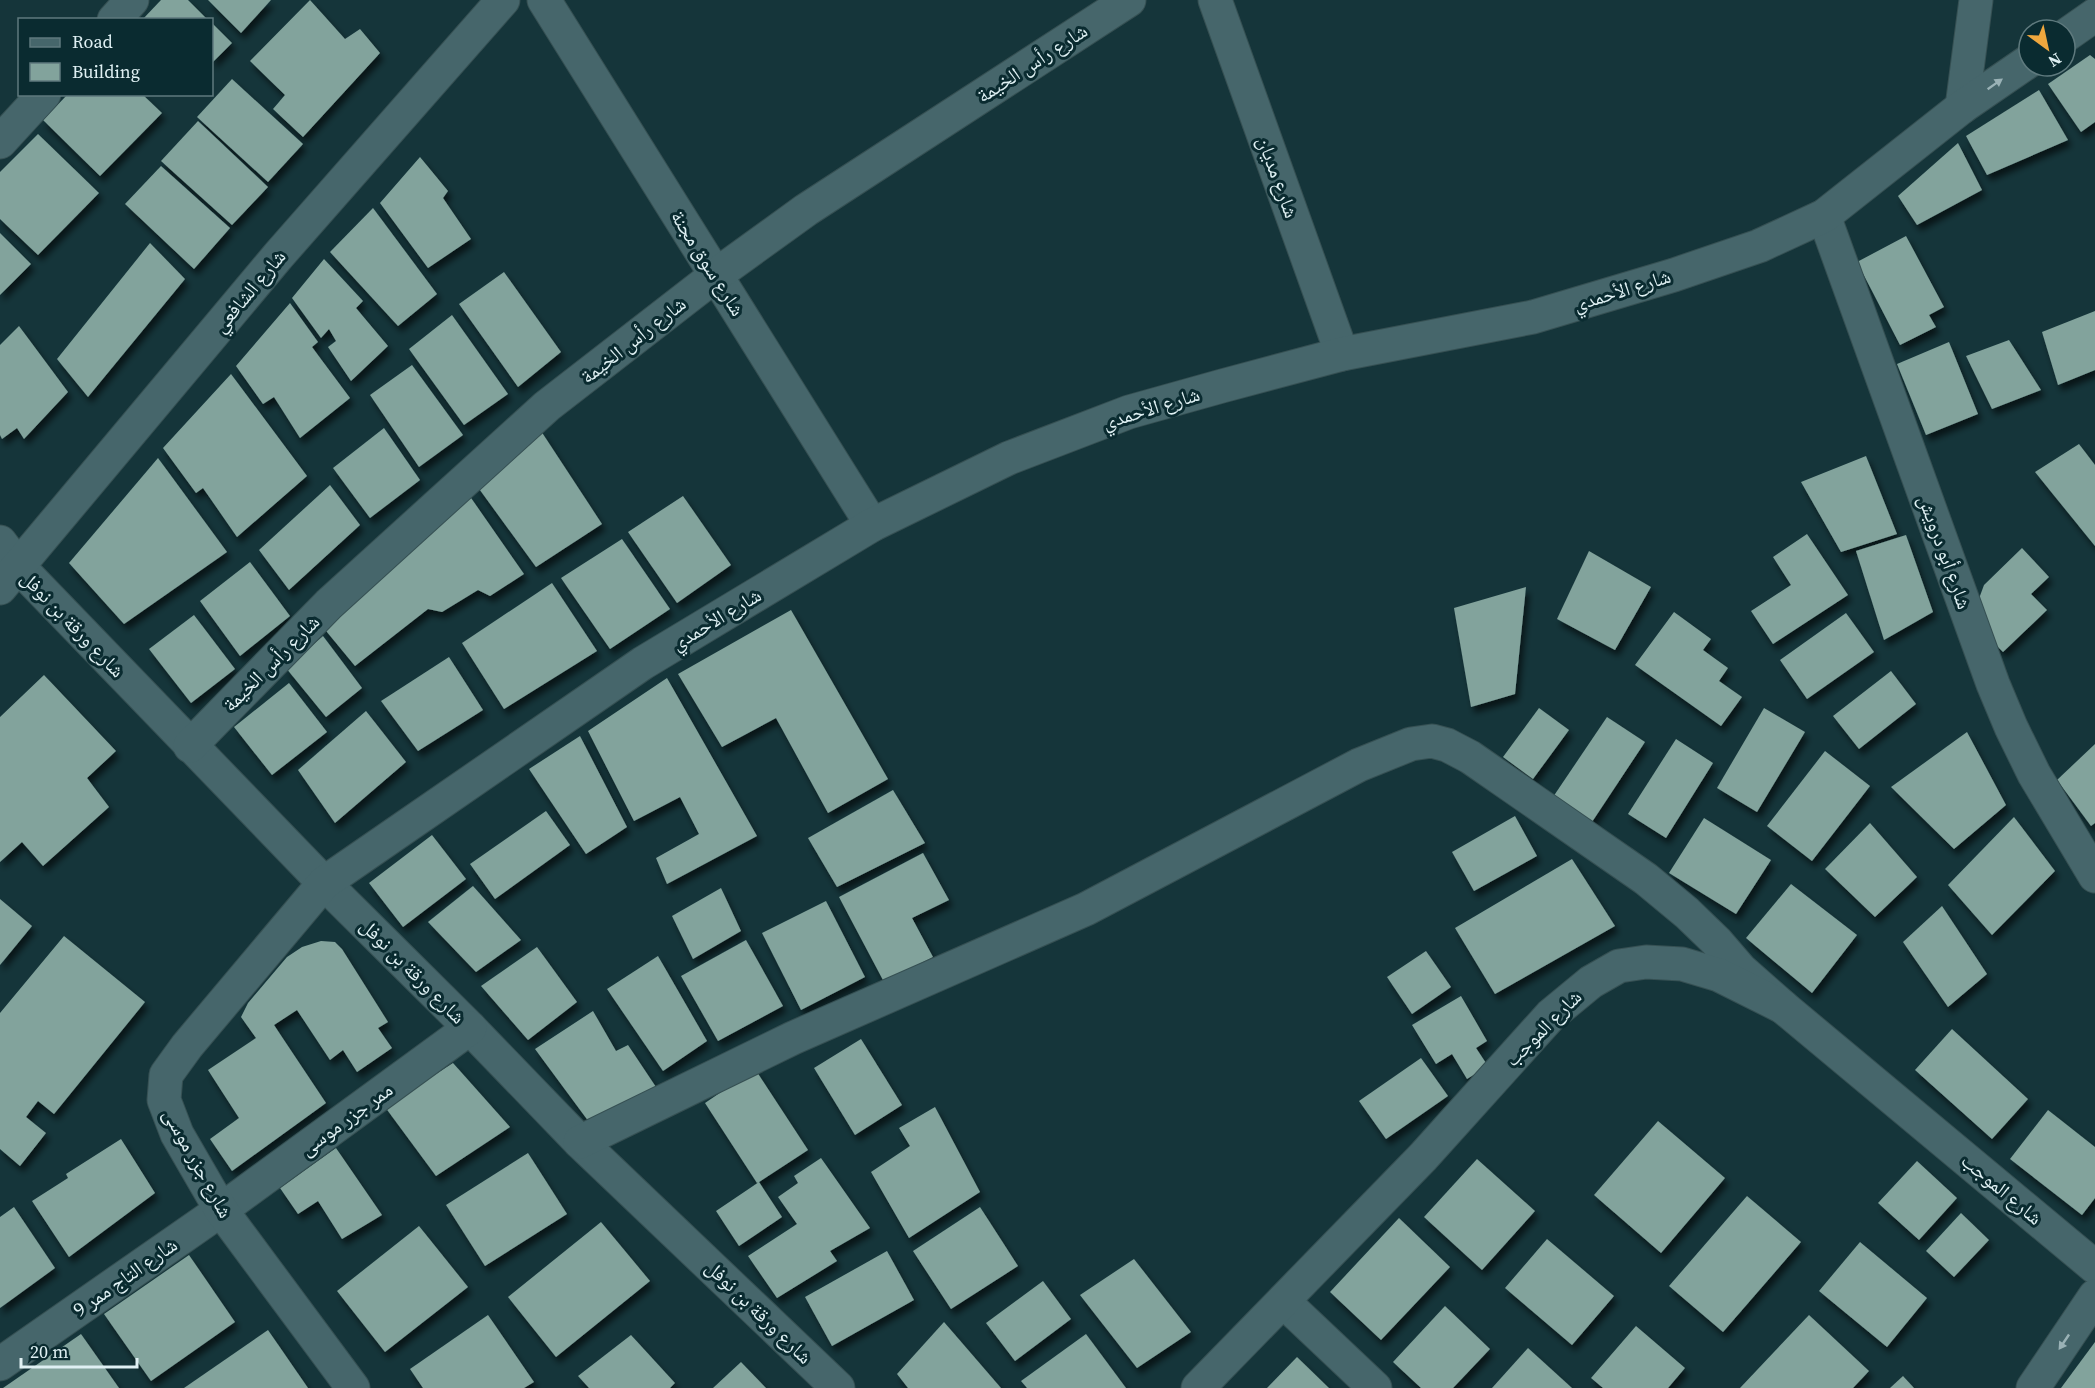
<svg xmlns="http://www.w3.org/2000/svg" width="2095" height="1388" font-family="'Source Serif 4','Noto Naskh Arabic',serif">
	<defs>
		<filter id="shadow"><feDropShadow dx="3.5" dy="6" stdDeviation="3" flood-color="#0009"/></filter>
	</defs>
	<rect width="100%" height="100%" fill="#15353a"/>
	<g fill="#82a39c" filter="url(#shadow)">
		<path d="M161,0H188L208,20H142Z"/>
		<path d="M208,0H271L241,33Z"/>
		<path d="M310,0L345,39L360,29L380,53L303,137L273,109L285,95L250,61Z"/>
		<path d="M212,23L232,43L212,63Z"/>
		<path d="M2090,55L2095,59V122L2081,132L2048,84Z"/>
		<path d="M232,79L303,144L268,182L197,117Z"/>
		<path d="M2039,90L2068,140L1987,175L1966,136Z"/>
		<path d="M68,94H142L162,113L100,176L43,120Z"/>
		<path d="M198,121L268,187L232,225L161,161Z"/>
		<path d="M38,134L99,193L38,255L0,219V172Z"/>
		<path d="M1958,143L1982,190L1917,225L1898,196Z"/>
		<path d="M420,157L448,191L443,198L471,239L428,268L380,203Z"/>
		<path d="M161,166L230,228L194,269L125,204Z"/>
		<path d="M373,208L437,294L398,326L330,252Z"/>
		<path d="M0,233L31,264L0,295Z"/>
		<path d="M1906,236L1944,307L1929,315L1936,327L1900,345L1857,262Z"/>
		<path d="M150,243L185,279L88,397L57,359Z"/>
		<path d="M324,259L363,301L356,308L388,346L351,381L328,347L336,341L329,329L321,338L292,298Z"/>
		<path d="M504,272L561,352L518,387L459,304Z"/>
		<path d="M290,303L318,342L312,347L350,398L300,438L274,397L263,404L236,366Z"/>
		<path d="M2095,311V370L2058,385L2042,332Z"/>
		<path d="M452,315L508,394L464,425L409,349Z"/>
		<path d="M19,326L68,392L24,439L17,428L2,439L0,435V345Z"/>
		<path d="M2009,340L2041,390L1992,409L1966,356Z"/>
		<path d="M1949,342L1978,414L1926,435L1897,364Z"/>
		<path d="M412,365L463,435L419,467L370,395Z"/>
		<path d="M231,374L307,476L237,537L203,488L196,493L163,448Z"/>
		<path d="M384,428L420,480L370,518L333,468Z"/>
		<path d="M541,431L602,524L536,567L477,486Z"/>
		<path d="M2079,444L2095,465V546L2035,472Z"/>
		<path d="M1866,456L1897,534L1841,552L1801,482Z"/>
		<path d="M158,458L227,552L124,624L69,563Z"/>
		<path d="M330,485L360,525L289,590L259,550Z"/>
		<path d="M469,495L524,574L490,596L478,590L442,612L428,609L355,666L322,626Z"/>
		<path d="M683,496L731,565L677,603L628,532Z"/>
		<path d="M1807,534L1848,595L1773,644L1751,611L1791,585L1773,557Z"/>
		<path d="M1906,535L1933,612L1884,640L1856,551Z"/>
		<path d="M622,539L670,609L610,649L561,578Z"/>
		<path d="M2022,548L2049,577L2031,594L2047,610L2003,652L1988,637L1977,604L1984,585Z"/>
		<path d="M1589,551L1651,587L1615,650L1557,619Z"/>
		<path d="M250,562L290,616L240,656L200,601Z"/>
		<path d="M552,583L597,651L504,709L462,643Z"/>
		<path d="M1526,587L1515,694L1471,707L1454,608Z"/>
		<path d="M791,610L888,779L828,813L776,718L722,747L678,674Z"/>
		<path d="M1674,612L1711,639L1703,650L1728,668L1719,681L1742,697L1721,726L1635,665Z"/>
		<path d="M1846,613L1874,652L1807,699L1780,660Z"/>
		<path d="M194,615L235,669L191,703L149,649Z"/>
		<path d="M323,636L362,688L326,717L286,668Z"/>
		<path d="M449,657L483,710L418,751L381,701Z"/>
		<path d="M1891,671L1916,704L1859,749L1833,716Z"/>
		<path d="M44,675L116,751L87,778L109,807L43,866L22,842L0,862V717Z"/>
		<path d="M667,678L757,836L667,884L656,858L699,834L680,797L634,821L588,731Z"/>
		<path d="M289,683L327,732L272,775L234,727Z"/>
		<path d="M1539,708L1569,730L1533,779L1503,757Z"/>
		<path d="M1764,708L1805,732L1757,812L1717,788Z"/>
		<path d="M366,711L406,762L335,823L298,770Z"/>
		<path d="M1607,717L1645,742L1590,825L1551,800Z"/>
		<path d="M1967,732L2006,805L1954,849L1891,787Z"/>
		<path d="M580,736L627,827L586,854L529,769Z"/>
		<path d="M1676,739L1713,763L1666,838L1628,814Z"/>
		<path d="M2095,744V823L2091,826L2057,780Z"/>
		<path d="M1825,751L1870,786L1812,861L1767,826Z"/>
		<path d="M893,790L925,843L837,887L808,838Z"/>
		<path d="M546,811L570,845L495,899L470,864Z"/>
		<path d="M1515,816L1537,856L1474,891L1452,852Z"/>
		<path d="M2014,817L2055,871L1992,935L1948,885Z"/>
		<path d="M1704,818L1771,860L1736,914L1669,873Z"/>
		<path d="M1870,823L1917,877L1875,917L1825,869Z"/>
		<path d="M432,835L466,879L403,927L369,883Z"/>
		<path d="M923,853L949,900L912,918L933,957L884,982L839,897Z"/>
		<path d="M1572,859L1615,926L1495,994L1455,928Z"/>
		<path d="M1791,884L1857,935L1812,993L1746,938Z"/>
		<path d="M473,886L521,940L476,972L428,922Z"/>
		<path d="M721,888L741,931L693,959L672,916Z"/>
		<path d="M0,899L32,926L0,965Z"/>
		<path d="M826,901L865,977L801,1010L762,933Z"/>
		<path d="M1942,906L1987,974L1948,1007L1903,942Z"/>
		<path d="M64,936L145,1002L54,1114L38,1101L26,1117L46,1133L20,1166L0,1149V1013Z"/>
		<path d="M746,940L783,1006L718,1041L681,976Z"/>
		<path d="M321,941L335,942L342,949L388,1022L378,1028L392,1048L357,1072L343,1050L330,1060L297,1010L274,1025L326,1103L232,1171L210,1139L239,1118L208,1070L256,1038L241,1017L248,1003L287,957L302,947Z"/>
		<path d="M537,947L577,1002L528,1040L481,986Z"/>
		<path d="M1426,951L1451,987L1412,1014L1387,977Z"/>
		<path d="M658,956L707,1041L663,1071L607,989Z"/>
		<path d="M1461,996L1487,1041L1476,1048L1488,1066L1467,1079L1452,1054L1436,1064L1412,1025Z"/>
		<path d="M593,1011L616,1051L628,1045L658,1090L589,1122L535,1049Z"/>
		<path d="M1952,1029L2028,1099L1992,1139L1915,1070Z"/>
		<path d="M861,1039L902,1105L855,1135L814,1068Z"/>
		<path d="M1421,1058L1448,1096L1386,1139L1359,1101Z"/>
		<path d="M453,1063L510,1127L436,1176L385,1107Z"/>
		<path d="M755,1069L808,1150L759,1182L782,1217L739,1246L716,1211L759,1182L757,1183L705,1103Z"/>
		<path d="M935,1107L980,1192L909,1238L871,1172L910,1146L899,1128Z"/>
		<path d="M2048,1110L2095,1147V1198L2082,1215L2010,1159Z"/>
		<path d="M1658,1121L1725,1178L1661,1253L1594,1195Z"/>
		<path d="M121,1139L155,1193L69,1257L32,1201L68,1178L66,1174Z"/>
		<path d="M336,1148L382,1215L342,1239L318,1201L298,1214L280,1188Z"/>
		<path d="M528,1153L567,1214L485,1266L446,1205Z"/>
		<path d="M821,1158L870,1228L830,1251L837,1261L777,1298L748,1256L797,1224L778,1197L798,1183L794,1176Z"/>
		<path d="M1477,1159L1535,1211L1482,1270L1424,1217Z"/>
		<path d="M1917,1161L1957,1198L1919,1240L1878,1203Z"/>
		<path d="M1747,1196L1801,1242L1723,1332L1669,1286Z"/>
		<path d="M14,1207L55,1268L0,1308V1217Z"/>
		<path d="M980,1207L1018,1266L951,1309L913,1251Z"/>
		<path d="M1961,1213L1989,1240L1954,1277L1926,1251Z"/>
		<path d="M1399,1218L1450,1267L1381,1340L1330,1292Z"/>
		<path d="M601,1222L650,1281L556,1357L508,1297Z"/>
		<path d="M419,1226L468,1287L385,1352L337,1291Z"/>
		<path d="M1547,1239L1614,1296L1572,1345L1505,1288Z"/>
		<path d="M1860,1242L1927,1298L1887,1347L1819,1291Z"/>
		<path d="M887,1251L914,1300L832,1346L805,1297Z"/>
		<path d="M189,1255L235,1322L151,1381L104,1314Z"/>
		<path d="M1134,1259L1191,1332L1137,1368L1080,1295Z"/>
		<path d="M1043,1281L1071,1319L1015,1361L986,1323Z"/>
		<path d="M1445,1306L1490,1349L1453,1388H1421L1393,1362Z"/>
		<path d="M488,1315L534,1382L524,1388H423L410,1369Z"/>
		<path d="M1809,1315L1869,1371L1853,1388H1740Z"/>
		<path d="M944,1322L1001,1388H908L897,1374Z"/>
		<path d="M1636,1326L1685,1368L1668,1388H1603L1591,1378Z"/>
		<path d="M268,1330L308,1388H184Z"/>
		<path d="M81,1334L119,1388H3Z"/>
		<path d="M1086,1334L1126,1388H1027L1021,1381Z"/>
		<path d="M631,1335L675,1383L670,1388H589L578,1376Z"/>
		<path d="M2095,1342V1388H2061Z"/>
		<path d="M1528,1348L1572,1388H1492Z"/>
		<path d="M1297,1357L1329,1388H1267Z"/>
		<path d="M741,1362L766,1388H713Z"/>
		<path d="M1903,1376L1914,1388H1890Z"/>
	</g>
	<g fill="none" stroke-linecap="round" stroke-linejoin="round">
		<defs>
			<g id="street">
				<path d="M544,0L872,525"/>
				<path d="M1215,0L1342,354"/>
				<path d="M114,20L132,0"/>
				<path d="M2065,36L2095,15"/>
				<path d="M1962,107L1976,0"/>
				<path d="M0,142L44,94"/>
				<path d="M1824,216L1993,684L2011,727L2034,774L2095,876"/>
				<path d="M0,542L18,566L324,883L470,1028L580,1142L838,1388"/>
				<path d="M190,746L329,604L547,406L716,275L806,210L1129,0"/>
				<path d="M580,1142L793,1038L1086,909L1359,765L1411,744L1432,741L1447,745L1470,757L1646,879L1687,913L1716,941L1741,970L1783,1007"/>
				<path d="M1283,1301L1375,1388"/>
				<path d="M0,1364L221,1210L470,1028"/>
				<path d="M353,1388L221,1210L177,1134L164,1100L166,1075L187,1046L324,883L643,663L872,525L1009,458L1129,412L1222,386L1342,354L1533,317L1674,275L1759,246L1824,216L1962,107L2029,61"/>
				<path d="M1198,1388L1423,1157L1551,1015L1591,982L1619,966L1646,962L1682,964L1719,975L1783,1007L2095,1267"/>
				<path d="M2033,1388L2095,1296"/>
			</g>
			<path id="secondary" d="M0,588L278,256L503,0"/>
		</defs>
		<use href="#street" stroke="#365053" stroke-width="35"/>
		<use href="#secondary" stroke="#365053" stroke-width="35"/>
		<use href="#street" stroke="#46666b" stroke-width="33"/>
		<use href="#secondary" stroke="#46666b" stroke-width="33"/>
	</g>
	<defs><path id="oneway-solid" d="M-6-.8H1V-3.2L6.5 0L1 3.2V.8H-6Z" transform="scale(1.5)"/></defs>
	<g fill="#9ab2b6">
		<use href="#oneway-solid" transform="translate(1995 84) rotate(-35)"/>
		<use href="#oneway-solid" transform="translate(2064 1342) rotate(124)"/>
	</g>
	<g text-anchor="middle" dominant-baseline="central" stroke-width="6" stroke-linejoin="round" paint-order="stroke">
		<g font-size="20" fill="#dff0f3" stroke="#0a2b30">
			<text transform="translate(1032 63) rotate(-33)">شارع رأس الخيمة</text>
			<text transform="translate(1278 177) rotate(70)">شارع مديان</text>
			<text transform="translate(708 263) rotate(58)">شارع سوق مجنة</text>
			<text transform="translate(1622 290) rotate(-17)">شارع الأحمدي</text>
			<text transform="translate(249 291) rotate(-50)">شارع الشافعي</text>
			<text transform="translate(633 340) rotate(-38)">شارع رأس الخيمة</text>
			<text transform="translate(1151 408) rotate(-17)">شارع الأحمدي</text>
			<text transform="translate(1945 552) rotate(70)">شارع أبو درويش</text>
			<text transform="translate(716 619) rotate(-31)">شارع الأحمدي</text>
			<text transform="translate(73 624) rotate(46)">شارع ورقة بن نوفل</text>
			<text transform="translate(271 663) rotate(-45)">شارع رأس الخيمة</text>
			<text transform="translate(413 971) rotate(45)">شارع ورقة بن نوفل</text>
			<text transform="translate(1543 1028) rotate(-45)">شارع الموجب</text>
			<text transform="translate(346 1119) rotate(-36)">ممر جزر موسى</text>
			<text transform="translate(198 1163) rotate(61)">شارع جزر موسى</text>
			<text transform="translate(2002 1189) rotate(40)">شارع الموجب</text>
			<text transform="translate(125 1277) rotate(-35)">شارع التاج ممر 9</text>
			<text transform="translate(759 1312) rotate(44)">شارع ورقة بن نوفل</text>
		</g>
	</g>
	<rect x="18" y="18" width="195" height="78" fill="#0a2b30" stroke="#5f7a7e" stroke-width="1.5"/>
	<rect x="30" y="38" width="30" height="9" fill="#46666b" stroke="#5f7a7e" stroke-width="1.5"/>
	<text x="72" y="48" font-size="18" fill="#dff0f3">Road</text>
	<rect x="30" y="63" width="30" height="18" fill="#82a39c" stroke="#5f7a7e" stroke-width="1.5"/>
	<text x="72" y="78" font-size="18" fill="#dff0f3">Building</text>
	<g transform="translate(2047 48) rotate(147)"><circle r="28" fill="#0a2b30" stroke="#5f7a7e" stroke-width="1.5"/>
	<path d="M0-4.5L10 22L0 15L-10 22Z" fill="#efa73e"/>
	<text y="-9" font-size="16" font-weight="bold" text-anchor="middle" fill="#dff0f3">N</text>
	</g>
	<path d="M21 1358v9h116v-9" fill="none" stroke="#dff0f3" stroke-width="3"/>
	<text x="30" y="1358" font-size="18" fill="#dff0f3" stroke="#0a2b30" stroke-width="4.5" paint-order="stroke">20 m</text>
</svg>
